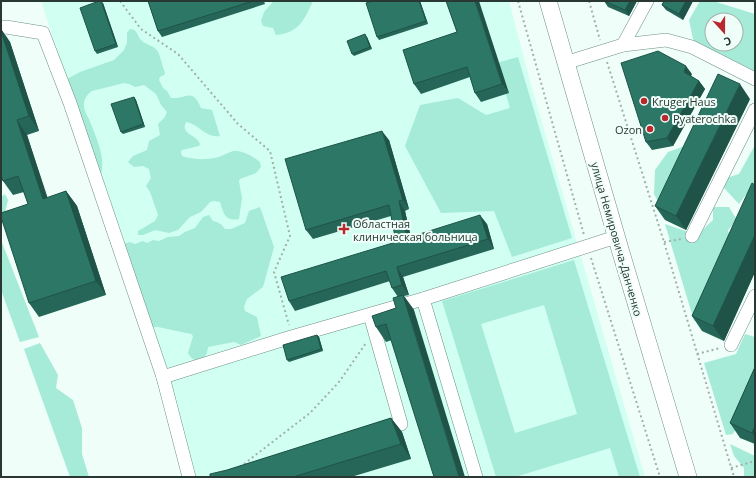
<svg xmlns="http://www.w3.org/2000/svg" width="756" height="478" font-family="'Open Sans',sans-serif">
	<rect width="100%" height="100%" fill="#f0fef9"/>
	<path fill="#d1fff1" d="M41,1H509L530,81L645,477H195Z"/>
	<g fill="#a5ebd7" fill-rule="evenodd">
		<path d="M271,1H313C304,20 299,33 276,35L273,28L263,26L261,21L264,12L272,3Z"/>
		<path d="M700,1H713L755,14V75L694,44L689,20ZM712,20H736V44H712Z"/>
		<path d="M130,29C138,29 137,37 142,41C147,45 155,46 158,52C161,58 162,66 165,73L164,75L160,77L159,80L163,88L167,91L171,98C188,99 192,87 201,108L212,110L220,136C205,138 199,124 186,122C180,135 197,134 200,144L199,146L182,150L181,152L182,156C194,160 207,160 219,157C225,155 232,150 237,151C246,152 253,157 260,162L261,167L256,173L240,179L239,181L242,198L239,219C224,222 223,211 220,202L214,201L210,202L201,212L190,217L178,230L169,233L155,230L143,235H138V231L155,221L158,215L150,192L146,186L151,178L149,169L143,166L134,167L128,162L133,156L147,150L149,141L160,135L158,124L165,117L167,112L161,105L156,94L144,85L135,87L129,84L124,83L92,91C88,93 84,99 84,104C83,109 87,115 89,119C95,135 106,156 101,174L96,177L67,79L80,72L114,60L124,50L127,43V33Z"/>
		<path d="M518,57L572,238L512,257L494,211L441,213L405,146L420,105L458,98L486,115L510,108L497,63Z"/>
		<path d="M693,143L665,214L654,194L655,170L668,152Z"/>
		<path d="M755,145V190L750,189L739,204L724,188L726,178L739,174Z"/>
		<path d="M5,194L8,200L1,230V197Z"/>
		<path d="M260,207L274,247L263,287L247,299L244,307L245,311L257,317L261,336L241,345L234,342L208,347C207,361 195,366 188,353L193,336L191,334L158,327H143L117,246L130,242L135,244L143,241L147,243L153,240L159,241L168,237L179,236L185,232L195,228L203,217L209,215L213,221C219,222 221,224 225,229H231L245,223L249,211Z"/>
		<path d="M713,207H729L737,220L728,230L733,249L706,320L694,321L665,224L697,235L713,220Z"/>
		<path d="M1,240L39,337L20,342L1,290Z"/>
		<path d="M574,260L640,477H619L610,448L515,477H496L442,301ZM544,305L577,414L515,433L481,324Z"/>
		<path d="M745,334L755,337V394L733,434L726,435L704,363L736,354Z"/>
		<path d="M40,343L58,375L56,388L73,400L82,428V454L89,477H70L24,349Z"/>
		<path d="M730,444L755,456V477H744V468L734,456Z"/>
	</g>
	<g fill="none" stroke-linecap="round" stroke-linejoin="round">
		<defs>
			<g id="minor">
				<path d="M1,28L6,27L43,33L70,103L163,377L189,477"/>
				<path d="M623,45L647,1"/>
				<path d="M565,63L623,45L666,40L692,47L755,79"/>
				<path d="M692,236L755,110"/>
				<path d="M370,315L401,424L380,430"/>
				<path d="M731,345L755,296"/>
				<path d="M163,377L288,338L423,299"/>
				<path d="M476,477L423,299L616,237"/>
			</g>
			<path id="major" d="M548,1L622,256L688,477"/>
		</defs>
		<use href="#minor" stroke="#6e9086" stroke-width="14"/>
		<use href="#major" stroke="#6e9086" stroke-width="18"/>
		<g stroke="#a2b0ac" stroke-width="2" stroke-dasharray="2 3" stroke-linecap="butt">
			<path d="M120,1L141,29L178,54L238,124L270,151L290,236L274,272L289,325"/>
			<path d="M518,1L584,235"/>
			<path d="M589,1L600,40"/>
			<path d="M607,62L664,242L734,477"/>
			<path d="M664,242L681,239"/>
			<path d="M591,258L660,477"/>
			<path d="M697,354L720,348"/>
			<path d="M240,467L310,413L339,382L366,343"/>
			<path d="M731,468L755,461"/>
		</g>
		<use href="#minor" stroke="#fff" stroke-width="13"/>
		<use href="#major" stroke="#fff" stroke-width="17"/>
	</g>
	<g fill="#266658">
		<path d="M148,1H264L265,4L162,37L158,31Z"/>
		<path d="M420,1L428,24L379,40L377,37Z"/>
		<path d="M446,1L509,93L481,102L475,93L470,77L421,94L414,84L457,32Z"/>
		<path d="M604,1H637L629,16L608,7Z"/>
		<path d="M664,1H693L683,20L666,10L662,5Z"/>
		<path d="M103,3L118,47L97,54L95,51Z"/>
		<path d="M1,29L10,42L39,131L27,135L47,198L66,191L77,206L106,295L39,317L29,303L28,204L24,192L13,195L3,181L1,175Z"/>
		<path d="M367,37L372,49L354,56L352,54Z"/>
		<path d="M692,74L691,76L699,81L705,89L673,146L652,150L646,142Z"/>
		<path d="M134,97L136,100L145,127L123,134L121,132Z"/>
		<path d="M750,99L686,230L665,220L655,206Z"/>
		<path d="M389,140L409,209L405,211L411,237L487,224L494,249L403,277L409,295L404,296L414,310L392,340L386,342L376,327L396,308L398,297L392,288L390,281L295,311L289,301L396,242L391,216L313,239L306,230Z"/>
		<path d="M755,185V272L724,341L702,331L692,316Z"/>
		<path d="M317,335L319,337L323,351L289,362L287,360Z"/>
		<path d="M755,367V444L740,438L730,423Z"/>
		<path d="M391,418L402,432L411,459L351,477H210L227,470Z"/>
	</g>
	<g fill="#1f5347">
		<path d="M101,1L103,3L118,47L116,44Z"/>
		<path d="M419,1H420L428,24L426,21Z"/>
		<path d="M475,1H479L509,93L502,84Z"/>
		<path d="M630,1H637L629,16L625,10Z"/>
		<path d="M686,1H693L683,20L679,14Z"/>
		<path d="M1,29L10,42L39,131L29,116L1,31Z"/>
		<path d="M365,34L367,37L372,49L370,47Z"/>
		<path d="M686,66L692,74L689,80L684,72Z"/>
		<path d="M699,81L705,89L673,146L667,138Z"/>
		<path d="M740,84L750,99L686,230L676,216Z"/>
		<path d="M134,97L136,100L145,127L143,124Z"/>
		<path d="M17,120L27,135L53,214L43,199Z"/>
		<path d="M382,131L389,140L409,209L403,200Z"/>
		<path d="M66,191L77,206L106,295L96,281Z"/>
		<path d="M399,201L405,211L413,247L407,238Z"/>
		<path d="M480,215L487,224L494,249L488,239Z"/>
		<path d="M755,235V272L724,341L713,326Z"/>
		<path d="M397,267L403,277L409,295L402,285Z"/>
		<path d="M403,295L414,310L465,477H459Z"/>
		<path d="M317,335L319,337L323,351L321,349Z"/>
		<path d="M391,418L402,432L411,459L401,444Z"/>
		<path d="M755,426V437L752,433Z"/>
	</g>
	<g fill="#2c7766" stroke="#1f5347">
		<path d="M99,1H101L116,44L95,51L80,8Z"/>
		<path d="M148,1H253L158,31Z"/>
		<path d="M373,1H419L426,21L377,37L366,3Z"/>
		<path d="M446,1H475L502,84L475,93L467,67L414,84L403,50L457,32Z"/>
		<path d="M604,1H630L625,10Z"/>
		<path d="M664,1H686L679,14L662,5Z"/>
		<path d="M1,31L29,116L17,120L43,199L66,191L96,281L29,303L1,217V213L28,204L18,176L3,181L1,175Z"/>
		<path d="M365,34L370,47L352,54L347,41Z"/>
		<path d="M658,51L686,66L684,72L699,81L667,138L646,142L621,63Z"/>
		<path d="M718,74L740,84L676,216L655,206Z"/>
		<path d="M134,97L143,124L121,132L111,104Z"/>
		<path d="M382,131L403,200L399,201L407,238L480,215L488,239L397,267L402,285L392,288L386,271L289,301L281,277L396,242L389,205L306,230L285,159Z"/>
		<path d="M752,183L755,185V235L713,326L692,316Z"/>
		<path d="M403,295L459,477H434L386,324L376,327L372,316L396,308L393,298Z"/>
		<path d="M317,335L321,349L287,360L283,345Z"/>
		<path d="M755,367V426L752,433L730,423Z"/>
		<path d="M391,418L401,444L293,477H210V474L227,470Z"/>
	</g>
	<g fill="#b8282c" stroke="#f0fef9" stroke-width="1.5">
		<circle cx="644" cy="101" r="4"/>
		<circle cx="665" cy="118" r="4"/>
		<circle cx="650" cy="129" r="4"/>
		<path d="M342 223h4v4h4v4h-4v4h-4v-4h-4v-4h4z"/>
	</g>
	<g text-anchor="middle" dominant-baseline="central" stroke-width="4" stroke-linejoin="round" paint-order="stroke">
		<g font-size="11" fill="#2a3834" stroke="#f0fef9" text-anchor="start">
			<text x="652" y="101">Kruger Haus</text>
			<text x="673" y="118">Pyaterochka</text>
			<text x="642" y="129" text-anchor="end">Ozon</text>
			<text x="353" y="223">Областная<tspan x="353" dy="13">клиническая больница</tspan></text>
		</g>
		<g font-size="11" fill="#2a3834" stroke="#f0fef9">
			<text transform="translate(617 239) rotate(74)">улица Немировича-Данченко</text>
		</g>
	</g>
	<rect width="756" height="478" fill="none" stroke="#2a3834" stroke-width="4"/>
	<g transform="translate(724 32) rotate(159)"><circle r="19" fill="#f0fef9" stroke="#a1afaa"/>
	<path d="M0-3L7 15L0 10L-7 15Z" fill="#b8282c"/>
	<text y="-6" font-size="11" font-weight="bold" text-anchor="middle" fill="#2a3834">С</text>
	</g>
</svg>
